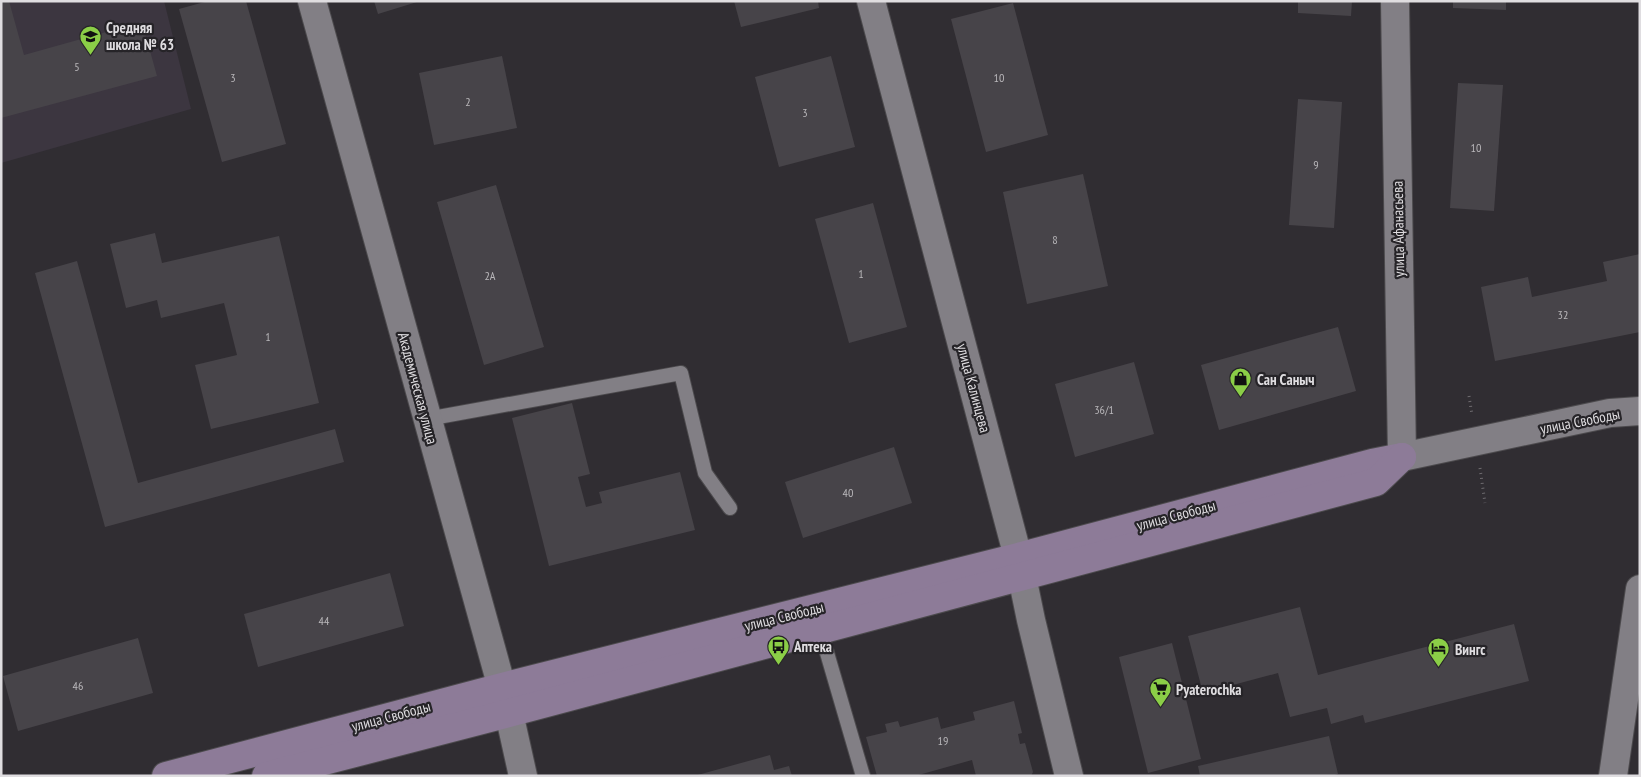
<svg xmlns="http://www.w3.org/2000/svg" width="1641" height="777" font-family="'PT Sans Narrow',sans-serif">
	<rect width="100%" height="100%" fill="#302d32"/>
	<path fill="#3c3640" d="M1,1H164L191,109L1,163Z"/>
	<g fill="#474449">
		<path d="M1,1H9L24,55L142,22L157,76L1,118Z"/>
		<path d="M208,1H246L286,144L222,162L179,9Z"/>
		<path d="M374,1H417V2L378,14Z"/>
		<path d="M734,1H818L819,8L741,27Z"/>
		<path d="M1298,1H1352L1351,16L1298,13Z"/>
		<path d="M1453,1H1506V10L1453,8Z"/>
		<path d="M1013,3L1048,135L986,152L951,19Z"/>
		<path d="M502,56L517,128L434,145L419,73Z"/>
		<path d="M831,56L855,147L779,167L755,77Z"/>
		<path d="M1458,83L1503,85L1494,211L1450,208Z"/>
		<path d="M1298,99L1342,102L1334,228L1289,225Z"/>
		<path d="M1083,174L1108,286L1027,304L1003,192Z"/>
		<path d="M496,185L544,347L484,365L437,202Z"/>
		<path d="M873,203L907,327L849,343L815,219Z"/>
		<path d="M155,233L162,263L279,236L319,403L211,429L195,365L237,355L224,303L161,318L157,300L126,308L110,244Z"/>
		<path d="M1640,254V332L1495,361L1481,287L1528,277L1532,297L1607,281L1603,262Z"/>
		<path d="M77,261L138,483L335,429L344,462L105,527L35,273Z"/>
		<path d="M1338,327L1356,391L1219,430L1201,365Z"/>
		<path d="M1134,362L1154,434L1075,457L1055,384Z"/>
		<path d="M572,403L590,474L578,477L586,507L602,503L599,492L680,472L695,530L549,566L512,418Z"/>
		<path d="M894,447L912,503L803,538L785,482Z"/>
		<path d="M390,573L404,626L258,667L244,614Z"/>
		<path d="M1300,607L1318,675L1514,624L1529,681L1365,723L1363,715L1331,724L1327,708L1290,717L1278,673L1203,693L1188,636Z"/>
		<path d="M138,638L153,693L18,731L3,676Z"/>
		<path d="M1172,643L1201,759L1148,773L1119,657Z"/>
		<path d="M1014,701L1022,733L1018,734L1020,744L1025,743L1033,772L1031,776H976L972,760L915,776H877L866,737L887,732L885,724L898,721L900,727L938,717L941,729L975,720L973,712Z"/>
		<path d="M1329,736L1338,774L1332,776H1200L1198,766Z"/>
		<path d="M770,755L774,770L789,766L792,776H694Z"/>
	</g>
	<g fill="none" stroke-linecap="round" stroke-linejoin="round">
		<defs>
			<g id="service">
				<path d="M427,419L681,373L705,473L730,508"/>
				<path d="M820,629L863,776"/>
			</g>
			<g id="minor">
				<path d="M871,1L1018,557L1031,620L1069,776"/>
				<path d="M1613,776L1640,589"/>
			</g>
			<g id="tertiary">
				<path d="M312,1L509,713L523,776"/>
				<path d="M1395,1L1402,457L1610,413L1640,411"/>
			</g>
			<g id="secondary">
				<path d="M166,776L502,687L1018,557L1372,463L1402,457"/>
				<path d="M266,776L509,713L1376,482L1402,457"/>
			</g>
		</defs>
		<use href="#service" stroke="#4c4a4d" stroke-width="16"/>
		<use href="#minor" stroke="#4c4a4d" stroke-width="30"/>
		<use href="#tertiary" stroke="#4c4a4d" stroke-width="30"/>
		<use href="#secondary" stroke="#4c4a4d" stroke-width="30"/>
		<g stroke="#6e6b6f" stroke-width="3" stroke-dasharray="1 4" stroke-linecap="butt">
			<path d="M1469,396L1472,415"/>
			<path d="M1480,468L1485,503"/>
		</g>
		<use href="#service" stroke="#827f85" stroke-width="14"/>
		<use href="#minor" stroke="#827f85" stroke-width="28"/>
		<use href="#tertiary" stroke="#827f85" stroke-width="28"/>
		<use href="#secondary" stroke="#8d7b98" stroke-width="28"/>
	</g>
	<defs>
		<symbol id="school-pin" viewBox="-11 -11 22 30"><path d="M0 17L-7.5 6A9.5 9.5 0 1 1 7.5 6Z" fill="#8bce47" stroke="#262428"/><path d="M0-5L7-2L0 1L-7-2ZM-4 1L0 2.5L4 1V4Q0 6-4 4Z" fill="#111"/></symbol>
		<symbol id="shop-pin" viewBox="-11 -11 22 30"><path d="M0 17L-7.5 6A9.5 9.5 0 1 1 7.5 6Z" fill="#8bce47" stroke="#262428"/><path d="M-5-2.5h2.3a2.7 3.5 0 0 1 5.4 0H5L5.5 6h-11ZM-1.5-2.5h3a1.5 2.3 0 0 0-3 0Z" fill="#111"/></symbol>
		<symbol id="bus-pin" viewBox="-11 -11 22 30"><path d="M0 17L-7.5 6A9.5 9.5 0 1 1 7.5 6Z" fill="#8bce47" stroke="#262428"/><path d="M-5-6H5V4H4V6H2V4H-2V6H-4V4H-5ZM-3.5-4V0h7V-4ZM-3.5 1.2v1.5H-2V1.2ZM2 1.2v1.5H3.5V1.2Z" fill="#111"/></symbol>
		<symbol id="hotel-pin" viewBox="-11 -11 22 30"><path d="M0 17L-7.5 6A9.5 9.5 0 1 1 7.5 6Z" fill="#8bce47" stroke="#262428"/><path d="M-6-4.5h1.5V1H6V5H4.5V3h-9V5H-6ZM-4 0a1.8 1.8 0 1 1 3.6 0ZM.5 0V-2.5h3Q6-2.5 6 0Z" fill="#111"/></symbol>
		<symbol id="supermarket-pin" viewBox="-11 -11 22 30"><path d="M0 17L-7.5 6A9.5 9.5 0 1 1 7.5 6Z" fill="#8bce47" stroke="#262428"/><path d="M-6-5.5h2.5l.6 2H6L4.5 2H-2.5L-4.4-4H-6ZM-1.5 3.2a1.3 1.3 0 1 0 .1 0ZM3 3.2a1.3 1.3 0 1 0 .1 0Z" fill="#111"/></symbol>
	</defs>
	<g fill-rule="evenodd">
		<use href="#school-pin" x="78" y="24" width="25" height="34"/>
		<use href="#shop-pin" x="1228" y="366" width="25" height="34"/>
		<use href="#bus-pin" x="766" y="634" width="25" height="34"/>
		<use href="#hotel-pin" x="1426" y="636" width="25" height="34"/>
		<use href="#supermarket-pin" x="1148" y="676" width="25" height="34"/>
	</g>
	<g text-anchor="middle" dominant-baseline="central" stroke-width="4.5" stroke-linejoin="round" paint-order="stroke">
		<g font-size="12" fill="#b9b7ba">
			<text x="77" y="66">5</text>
			<text x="233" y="77">3</text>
			<text x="999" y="77">10</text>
			<text x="468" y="101">2</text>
			<text x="805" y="112">3</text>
			<text x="1476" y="147">10</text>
			<text x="1316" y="164">9</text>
			<text x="1055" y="239">8</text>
			<text x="861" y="273">1</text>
			<text x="490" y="275">2А</text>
			<text x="1563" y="314">32</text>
			<text x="268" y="336">1</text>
			<text x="1104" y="409">36/1</text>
			<text x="848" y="492">40</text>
			<text x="324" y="620">44</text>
			<text x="78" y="685">46</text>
			<text x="943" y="740">19</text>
		</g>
		<g font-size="15" font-weight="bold" fill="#dfdde0" stroke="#262428" text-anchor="start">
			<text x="106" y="27">Средняя<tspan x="106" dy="17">школа № 63</tspan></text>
			<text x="1257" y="379">Сан Саныч</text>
			<text x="794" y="646">Аптека</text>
			<text x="1455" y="649">Вингс</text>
			<text x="1176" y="689">Pyaterochka</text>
		</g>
		<g font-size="15" fill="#dfdde0" stroke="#262428">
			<text transform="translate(1398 229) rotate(-91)">улица Афанасьева</text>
			<text transform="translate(418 388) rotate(75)">Академическая улица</text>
			<text transform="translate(974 388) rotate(75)">улица Калинцева</text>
			<text transform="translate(1580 421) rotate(-11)">улица Свободы</text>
			<text transform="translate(1176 515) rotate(-15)">улица Свободы</text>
			<text transform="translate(784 616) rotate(-14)">улица Свободы</text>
			<text transform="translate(391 716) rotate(-15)">улица Свободы</text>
		</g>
	</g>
	<rect width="1641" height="777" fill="none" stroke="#dfdde0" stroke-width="5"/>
</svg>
